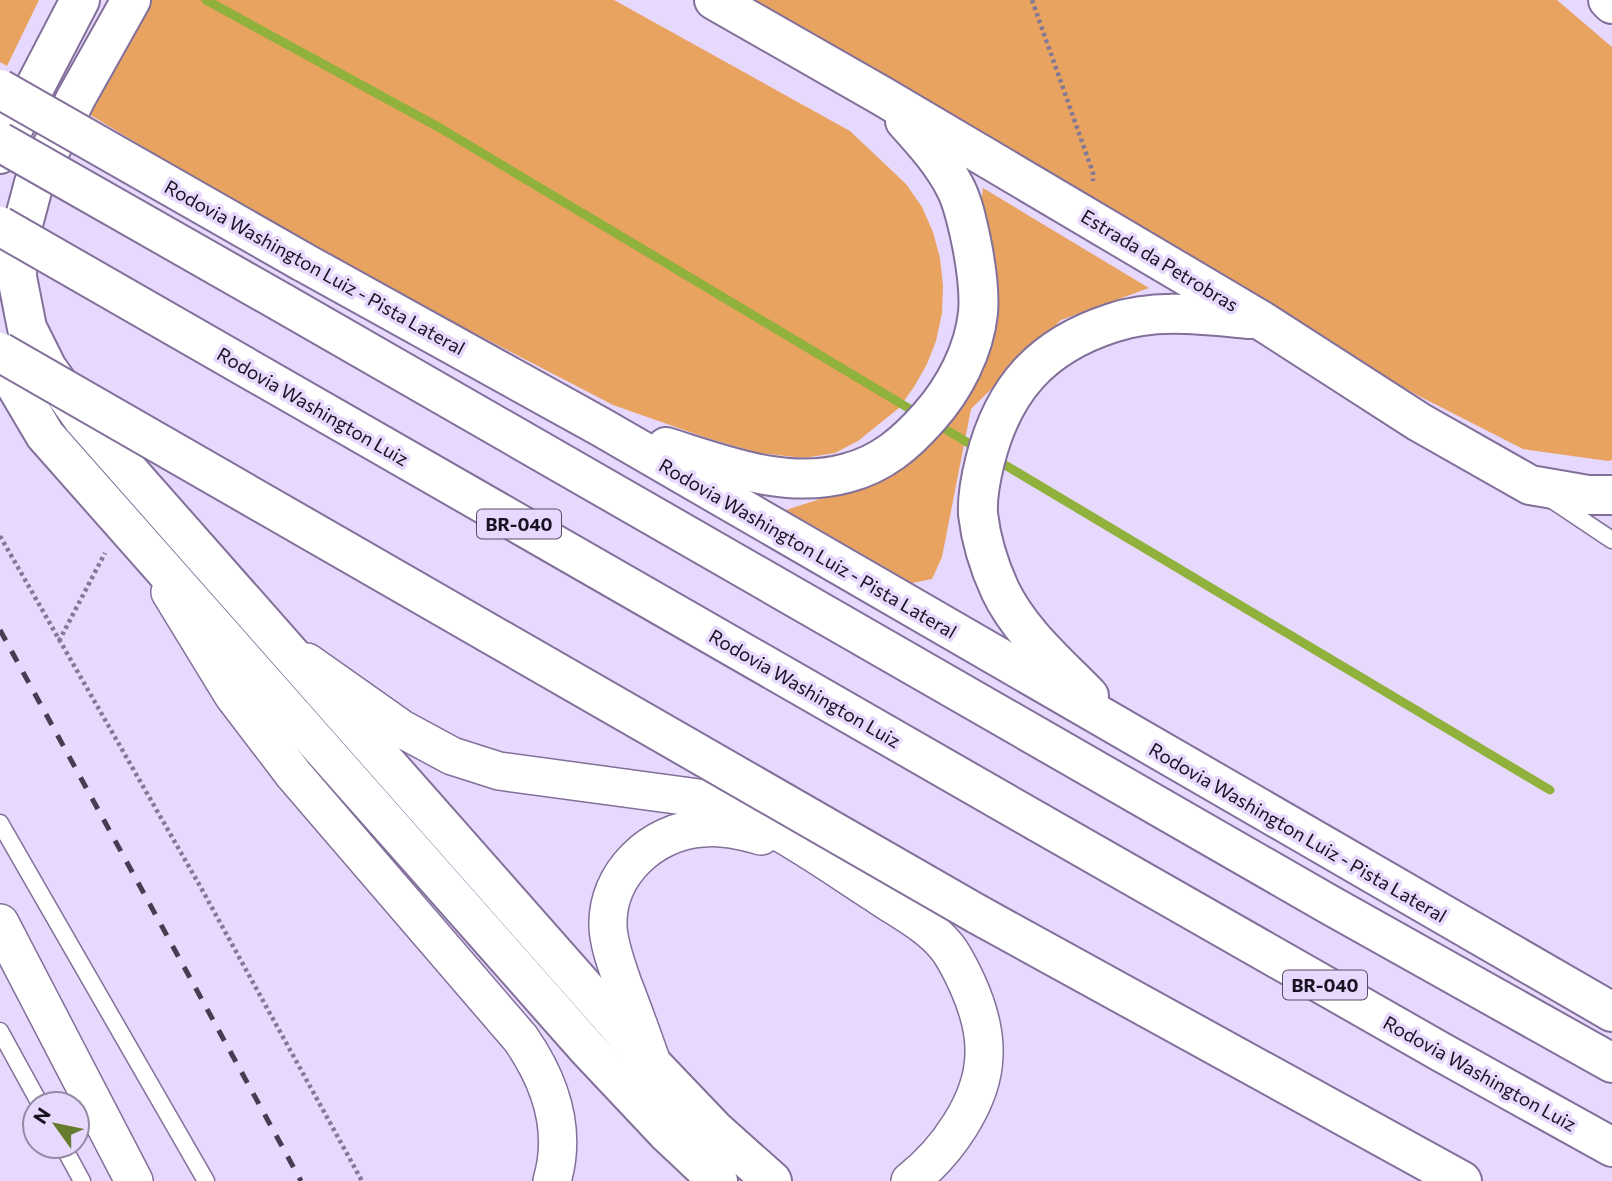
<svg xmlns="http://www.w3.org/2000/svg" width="1612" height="1181" font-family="Commissioner,sans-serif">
	<rect width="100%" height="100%" fill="#e7d8fd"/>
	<g fill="#e8a360">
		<path d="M0,0H39L7,66L0,62Z"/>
		<path d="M138,0H614L850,131L906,184L922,207L933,232L940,258L943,286L942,313L936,341L927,364L914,387L899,408L858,441L835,453L804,458L759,453L707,438L613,405L311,248L82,110Z"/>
		<path d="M752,0H1557L1612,47V460L1608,461L1523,449L1415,394Z"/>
		<path d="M983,188L1149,288L1061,320L971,409L942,557L932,579L912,583L786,510L857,487L956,404Z"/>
	</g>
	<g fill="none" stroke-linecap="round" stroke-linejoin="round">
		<g stroke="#90b13b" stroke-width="9">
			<path d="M206,0L440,128L920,415"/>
			<path d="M935,423L980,450"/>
			<path d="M995,459L1550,790"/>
		</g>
		<defs>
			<g id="service">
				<path d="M1552,500L1612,540"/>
				<path d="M0,823L206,1181"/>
				<path d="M0,1031L40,1104"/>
				<path d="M63,1146L82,1181"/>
			</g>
			<g id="tertiary">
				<path d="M170,592L233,695L294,775L521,1039C550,1081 567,1130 552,1181"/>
				<path d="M307,662L402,729L452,756L499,771L706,799C767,818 825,861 878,895C901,911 928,924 946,946C955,957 961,970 967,983C977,1005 985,1031 984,1055C983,1102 946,1153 910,1181"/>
				<path d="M0,923L134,1181"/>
				<path d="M651,1060C642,1035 633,1009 623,984C617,966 609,946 608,927C606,874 652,831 703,828C723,826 742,831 761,836"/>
			</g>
			<g id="secondary">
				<path d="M714,0L882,96L1259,319L1419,422L1530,485L1588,495H1612"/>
				<path d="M1608,0L1612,4"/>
				<path d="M303,262L601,427L1612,1012"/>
				<path d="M666,447C724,465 786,490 847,473C882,464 906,443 929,417C954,389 974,351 978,313C980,291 976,266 972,245C968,226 964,205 956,189C943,163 924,142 905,121"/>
				<path d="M1089,696C1058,664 1020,632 1000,590C989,566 981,540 978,514C977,497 981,477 985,461C1003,389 1041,346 1112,323C1156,308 1204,315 1249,319"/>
			</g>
			<path id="primary" d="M281,302L1330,905L1612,1063"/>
			<g id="motorway">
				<path d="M131,0L76,98L34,183L18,243L17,277L27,328L47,368L83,419L652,1064L716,1131L772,1181"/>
				<path d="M0,154L80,0"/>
				<path d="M0,359L45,435L587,1048L668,1134L718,1181"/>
				<path d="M1038,822L1441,1052L1612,1147"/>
				<path d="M977,914L1462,1181"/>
			</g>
		</defs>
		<use href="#service" stroke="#82709a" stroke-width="19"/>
		<use href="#tertiary" stroke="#82709a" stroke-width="40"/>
		<use href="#secondary" stroke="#82709a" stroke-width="42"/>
		<use href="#primary" stroke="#82709a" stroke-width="42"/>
		<use href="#motorway" stroke="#82709a" stroke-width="42"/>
		<g stroke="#847994" stroke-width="4.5" stroke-dasharray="3.5 3.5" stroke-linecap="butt">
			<path d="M1032,0L1093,173V181"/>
			<path d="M0,536L200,886L362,1181"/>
			<path d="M59,641L105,553"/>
		</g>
		<use href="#service" stroke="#fff" stroke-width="16"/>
		<use href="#tertiary" stroke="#fff" stroke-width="37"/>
		<use href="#secondary" stroke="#fff" stroke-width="38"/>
		<use href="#primary" stroke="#fff" stroke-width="38"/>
		<use href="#motorway" stroke="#fff" stroke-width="38"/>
		<path stroke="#463d52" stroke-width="5" stroke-dasharray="12 12" stroke-linecap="butt" d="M0,630L301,1181"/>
		<defs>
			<path id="secondary-bridge" d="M0,89L303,262"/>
			<path id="primary-bridge" d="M0,142L281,302"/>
			<g id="motorway-bridge">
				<path d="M0,226L1038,822"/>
				<path d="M0,352L977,914"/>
			</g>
		</defs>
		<use href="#secondary-bridge" stroke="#82709a" stroke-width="42" stroke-linecap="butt"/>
		<use href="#primary-bridge" stroke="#82709a" stroke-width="42" stroke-linecap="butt"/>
		<use href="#motorway-bridge" stroke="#82709a" stroke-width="42" stroke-linecap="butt"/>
		<use href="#secondary-bridge" stroke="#fff" stroke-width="38"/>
		<use href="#primary-bridge" stroke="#fff" stroke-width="38"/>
		<use href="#motorway-bridge" stroke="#fff" stroke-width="38"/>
	</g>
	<g text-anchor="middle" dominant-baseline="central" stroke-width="7" stroke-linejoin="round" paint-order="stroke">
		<g fill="#e7d8fd" stroke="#574d64" stroke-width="2">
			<rect x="477" y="509.5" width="84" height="29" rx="5"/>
			<rect x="1283" y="970.5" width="84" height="29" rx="5"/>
		</g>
		<g font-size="18" font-weight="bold" fill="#191222">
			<text x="519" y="524">BR-040</text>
			<text x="1325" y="985">BR-040</text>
		</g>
		<g font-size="19" fill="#191222" stroke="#e7d8fd">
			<text transform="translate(1160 260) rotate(31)">Estrada da Petrobras</text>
			<text transform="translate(315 267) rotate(29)">Rodovia Washington Luiz - Pista Lateral</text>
			<text transform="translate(313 406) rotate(30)">Rodovia Washington Luiz</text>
			<text transform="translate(808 548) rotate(30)">Rodovia Washington Luiz - Pista Lateral</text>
			<text transform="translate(805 688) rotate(30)">Rodovia Washington Luiz</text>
			<text transform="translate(1298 832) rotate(30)">Rodovia Washington Luiz - Pista Lateral</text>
			<text transform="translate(1480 1073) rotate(29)">Rodovia Washington Luiz</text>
		</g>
	</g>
	<g transform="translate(56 1125) rotate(303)"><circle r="33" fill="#e7d8fd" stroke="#9589a5" stroke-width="2"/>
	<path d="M0-5L12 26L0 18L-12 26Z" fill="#657b2d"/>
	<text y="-10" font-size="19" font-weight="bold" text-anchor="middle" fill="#191222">N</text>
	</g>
</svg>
